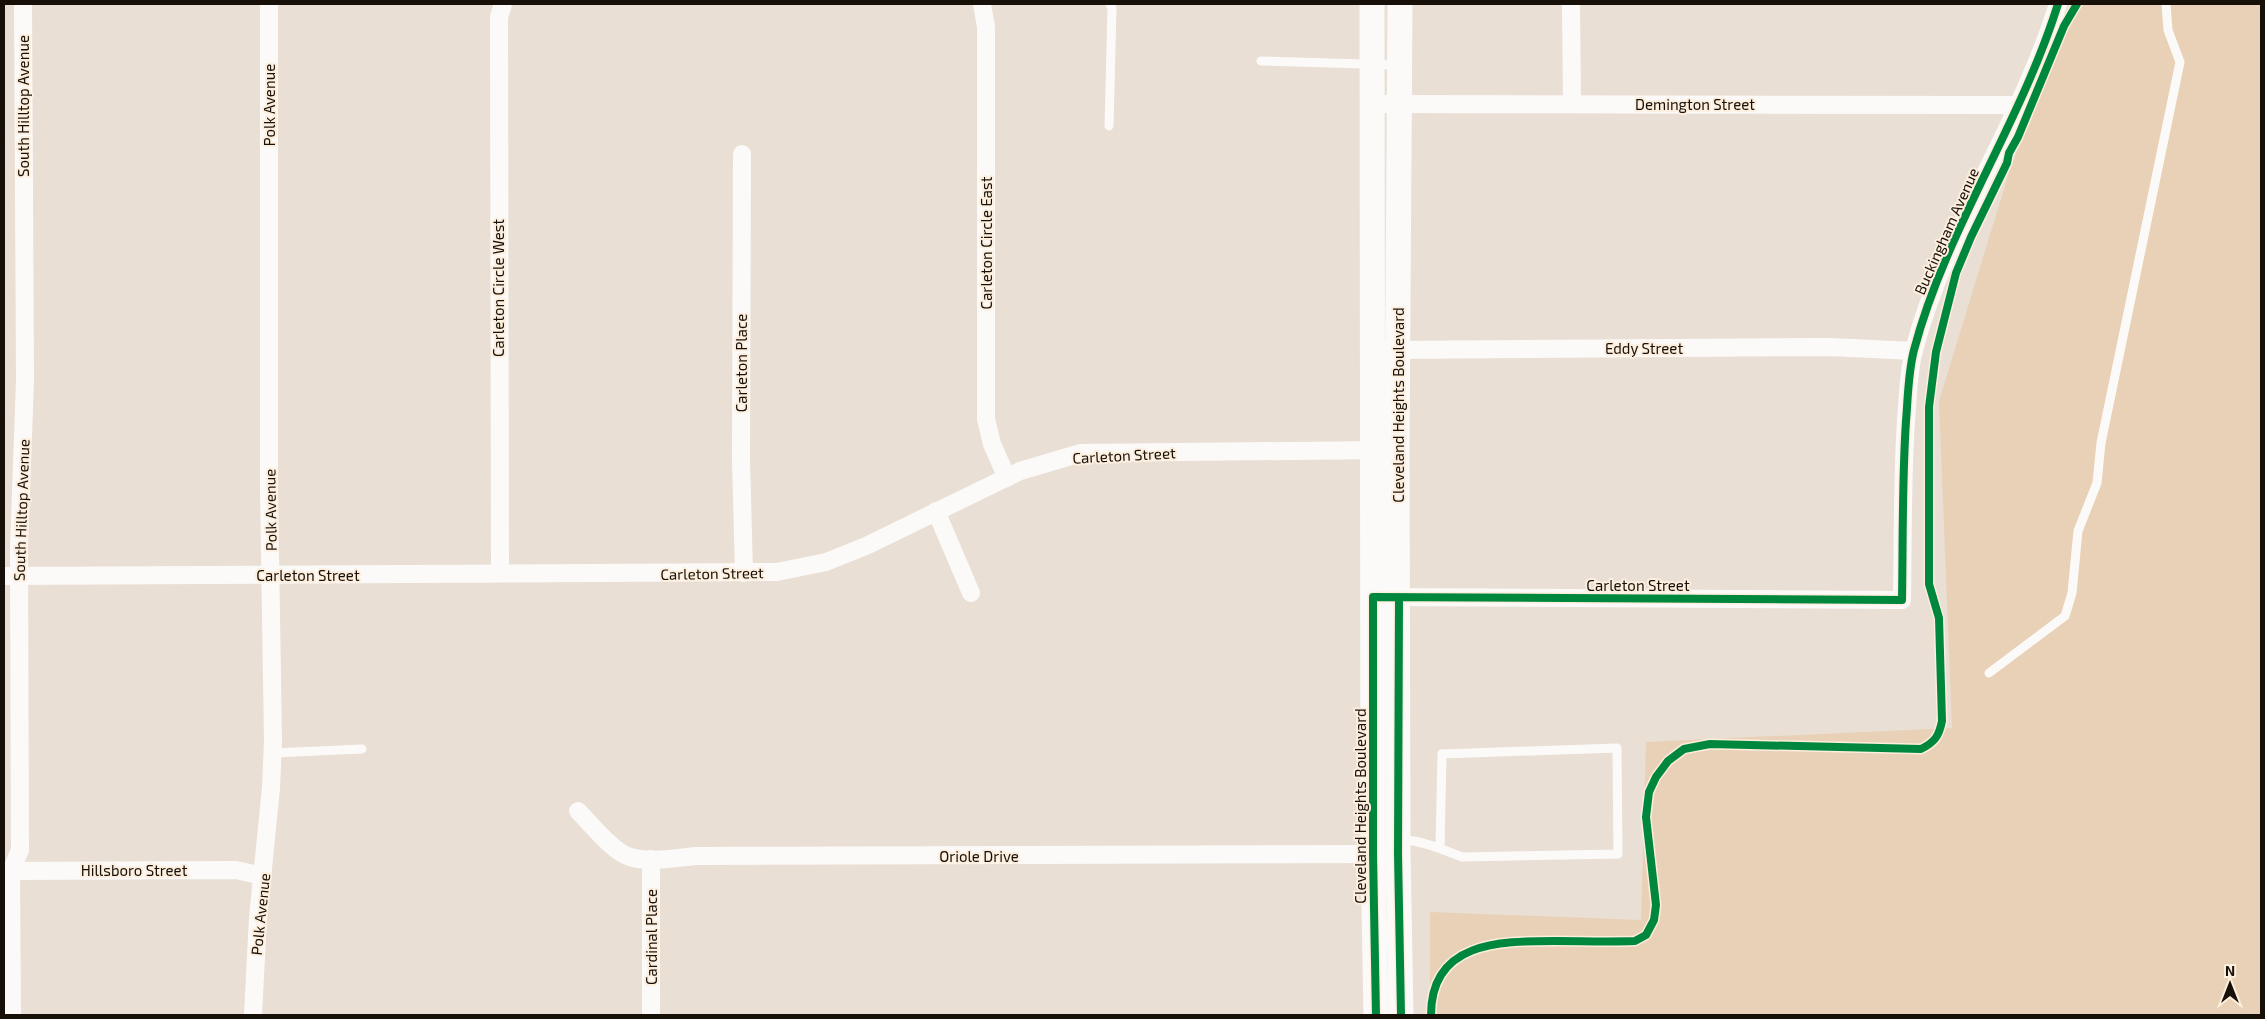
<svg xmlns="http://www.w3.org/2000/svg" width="2265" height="1019" font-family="'Exo 2',sans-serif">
	<rect width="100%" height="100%" fill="#e9dfd4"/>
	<path fill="#e8d1b6" d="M2071,4H2261V1015H1430V912L1641,920L1646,742L1952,728L1939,401L2008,176Z"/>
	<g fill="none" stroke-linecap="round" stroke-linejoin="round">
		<g stroke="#fcfaf9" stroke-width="9">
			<path d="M1261,61L1398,65"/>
			<path d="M1109,126L1112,8L1110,4"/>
			<path d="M1989,673L2065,616L2072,593L2078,531L2097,483L2101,443L2180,62L2168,30L2166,4"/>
			<path d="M273,753L362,749"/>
			<path d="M1399,839C1423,841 1439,848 1462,857L1618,854L1617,748L1442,754L1440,848"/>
		</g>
		<g stroke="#fcfaf9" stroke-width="18">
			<path d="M982,4L986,27V419L992,444L1007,478"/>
			<path d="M1571,4L1572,103"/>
			<path d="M1372,104L2017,105"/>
			<path d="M742,154L741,459L744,573"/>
			<path d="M1386,350L1830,347L1914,351"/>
			<path d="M936,511L971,593"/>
			<path d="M500,573L499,17L503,4"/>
			<path d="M4,576L777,572L826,562L866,546L1020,471L1081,453L1384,450"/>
			<path d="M1386,597L1902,600C1903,540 1902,481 1906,421C1908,398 1908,373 1914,350C1946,229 2021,123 2058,4"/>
			<path d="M578,811C591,824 613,852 630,857C650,863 675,858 696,856L1385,854"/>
			<path d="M651,859V1015"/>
			<path d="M4,871L236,870L263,876"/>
			<path d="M12,1015L11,871L20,850L19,549L25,380L23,4"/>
			<path d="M253,1015L258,918L271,788L273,741L269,489V4"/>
		</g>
		<g stroke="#fcfaf9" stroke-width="25">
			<path d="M1372,4L1373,854L1376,1015"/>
			<path d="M1400,4L1397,449L1398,854L1401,1015"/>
		</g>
		<defs>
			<g id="cycleway">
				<path d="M1399,598L1398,854L1401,1015"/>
				<path d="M1376,1015L1373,854V597L1902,600C1903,540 1902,481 1906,421C1908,398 1908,373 1914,350C1946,229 2021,123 2058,4"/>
				<path d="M1431,1015C1431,942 1499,941 1554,941C1581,941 1608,942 1635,941L1646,935L1654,920L1656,905L1646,817L1649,792L1656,777L1668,761L1684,749L1710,744L1921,749C1935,742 1939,736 1942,721L1939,618L1929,584V407L1936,352L1956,273L1971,237L2007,163L2009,153L2018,137L2064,26L2077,4"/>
			</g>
		</defs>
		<use href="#cycleway" stroke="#fdeedd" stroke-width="11"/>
		<use href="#cycleway" stroke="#00873e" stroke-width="8"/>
	</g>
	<g text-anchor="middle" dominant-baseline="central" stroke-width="4" stroke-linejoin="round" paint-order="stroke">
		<g font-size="15" fill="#161009" stroke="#fdeedd">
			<text x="1695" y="104">Demington Street</text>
			<text transform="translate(269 105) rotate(-90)">Polk Avenue</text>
			<text transform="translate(23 106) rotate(-90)">South Hilltop Avenue</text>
			<text transform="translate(1946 231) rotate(-66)">Buckingham Avenue</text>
			<text transform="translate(986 243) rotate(-90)">Carleton Circle East</text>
			<text transform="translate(498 288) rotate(-90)">Carleton Circle West</text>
			<text x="1644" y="348">Eddy Street</text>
			<text transform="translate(741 363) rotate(-90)">Carleton Place</text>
			<text transform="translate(1398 405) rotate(-90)">Cleveland Heights Boulevard</text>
			<text transform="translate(1124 455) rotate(-3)">Carleton Street</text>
			<text transform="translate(21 510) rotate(-88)">South Hilltop Avenue</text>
			<text transform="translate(270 510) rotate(-91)">Polk Avenue</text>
			<text transform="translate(712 573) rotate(-1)">Carleton Street</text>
			<text x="308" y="575">Carleton Street</text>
			<text x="1638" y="585">Carleton Street</text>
			<text transform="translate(1360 806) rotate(-90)">Cleveland Heights Boulevard</text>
			<text x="979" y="856">Oriole Drive</text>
			<text x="134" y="870">Hillsboro Street</text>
			<text transform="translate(260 914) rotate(-84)">Polk Avenue</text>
			<text transform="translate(651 937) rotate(-90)">Cardinal Place</text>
		</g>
	</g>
	<rect width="2265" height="1019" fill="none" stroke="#161009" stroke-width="10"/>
	<g transform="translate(2230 984)" stroke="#fdeedd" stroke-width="4" paint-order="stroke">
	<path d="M0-4L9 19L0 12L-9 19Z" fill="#161009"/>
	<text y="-8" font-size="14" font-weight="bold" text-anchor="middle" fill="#161009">N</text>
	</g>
</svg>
